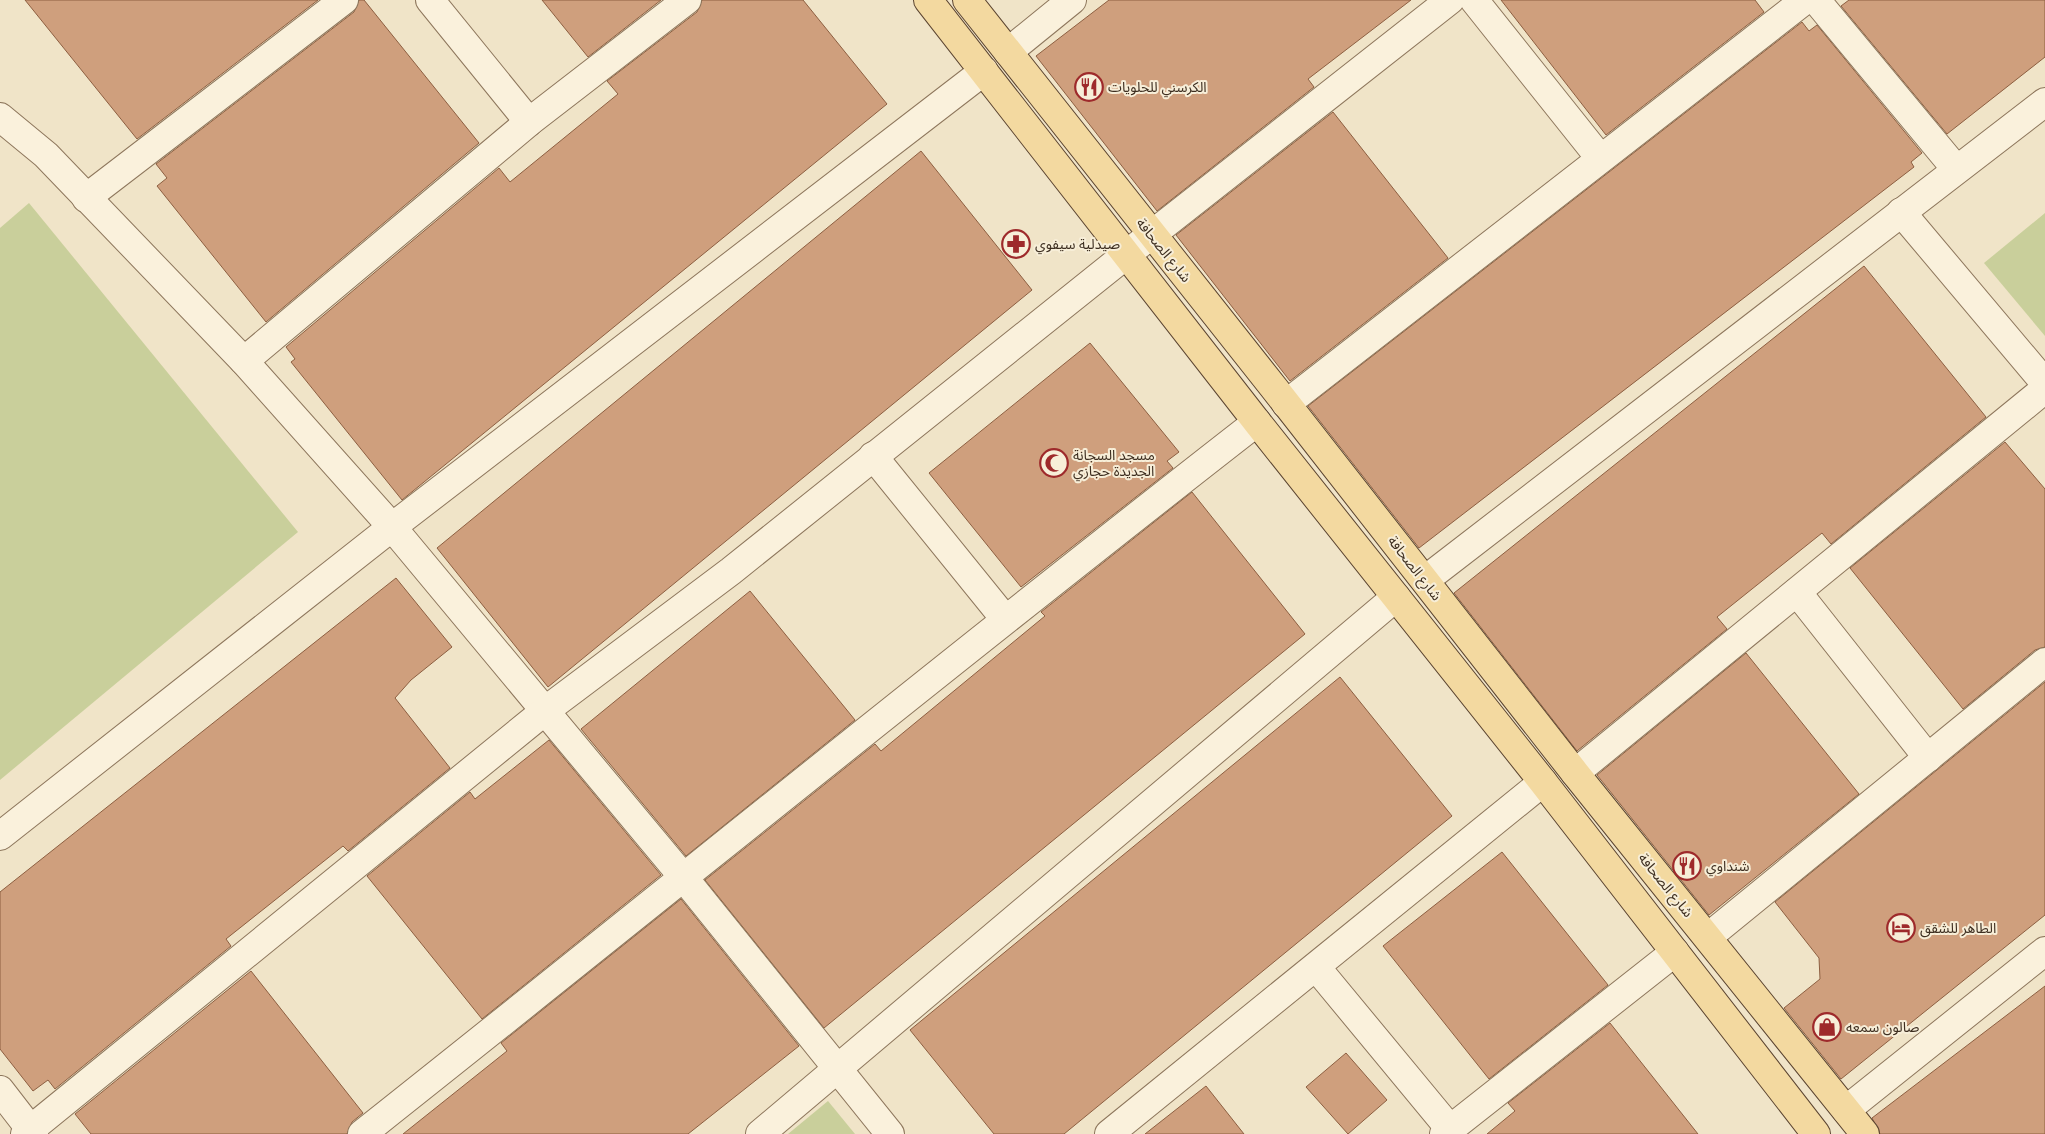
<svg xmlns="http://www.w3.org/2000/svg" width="2045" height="1134" font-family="Lora,'Noto Sans Arabic',serif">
	<rect width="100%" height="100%" fill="#f0e4c8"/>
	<g fill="#c9cf9b">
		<path d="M29,203L298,532L0,780V228Z"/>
		<path d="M2045,213V336L1984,263Z"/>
		<path d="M828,1101L855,1134H788Z"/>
	</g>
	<g fill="#cf9f7d" stroke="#8d5f41">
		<path d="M25,0H318L137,139Z"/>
		<path d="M359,0H364L479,143L266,322L157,186L167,178L156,164L354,12Z"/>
		<path d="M542,0H661L588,57Z"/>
		<path d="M702,0H803L887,104L402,500L291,362L295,359L286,347L499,168L510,182L618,94L607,81L697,12Z"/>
		<path d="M1109,0H1411L1308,79L1314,87L1157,211L1036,56Z"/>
		<path d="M1501,0H1755L1764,12L1606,135Z"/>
		<path d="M1849,0H2045V57L1947,134L1841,6Z"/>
		<path d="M1802,22L1809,31L1817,25L1922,153L1911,162L1914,167L1419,548L1308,406Z"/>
		<path d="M1333,112L1448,258L1290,381L1176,235Z"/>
		<path d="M921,151L1032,290L548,687L437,548Z"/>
		<path d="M1864,266L1986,417L1831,544L1822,533L1717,617L1727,629L1577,751L1454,593Z"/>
		<path d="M1090,343L1179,452L1167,461L1173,468L1021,587L929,473Z"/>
		<path d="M2005,442L2045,489V647L2035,650L1963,709L1850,568Z"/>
		<path d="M1192,492L1305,634L824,1028L705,880L875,744L881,751L1045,616L1041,612Z"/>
		<path d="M396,578L452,647L411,680L395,698L450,768L348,851L343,846L226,939L231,946L55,1089L48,1080L33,1091L0,1049V892Z"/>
		<path d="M750,591L855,720L686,856L581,729Z"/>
		<path d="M1746,653L1859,794L1709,915L1597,775Z"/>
		<path d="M1340,677L1452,816L1064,1134H994L910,1030Z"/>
		<path d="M2045,682V915L1841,1079L1784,1008L1820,979L1819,958L1775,902Z"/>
		<path d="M549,740L661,875L482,1019L367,876L470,792L475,799Z"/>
		<path d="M1502,852L1608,985L1489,1079L1383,946Z"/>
		<path d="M681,899L799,1046L688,1134H403L507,1051L501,1043Z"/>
		<path d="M251,971L363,1113L352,1122L347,1134H91L75,1114Z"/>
		<path d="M2045,986V1134H1880L1872,1118Z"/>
		<path d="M1610,1023L1698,1134H1487L1515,1111L1508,1103Z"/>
		<path d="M1346,1053L1387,1100L1348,1134L1306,1087Z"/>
		<path d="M1206,1086L1244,1134H1145Z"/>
	</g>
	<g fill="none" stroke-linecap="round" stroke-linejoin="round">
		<defs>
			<g id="minor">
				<path d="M430,0L529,122"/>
				<path d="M1474,0L1600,158"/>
				<path d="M1816,0L1956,169"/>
				<path d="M1008,52L1072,0"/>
				<path d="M0,117L46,155L244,361L392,527L684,878L890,1134"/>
				<path d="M86,198L344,0"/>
				<path d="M1901,212L2045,383"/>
				<path d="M244,361L529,122L687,0"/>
				<path d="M1286,404L1805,0"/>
				<path d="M873,456L1005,619"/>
				<path d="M1425,580L2045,102"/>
				<path d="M1797,592L1928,758"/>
				<path d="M1575,773L2045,389"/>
				<path d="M0,836L392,527L984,71"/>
				<path d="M1708,937L2045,662"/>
				<path d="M1316,967L1450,1129"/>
				<path d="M0,1090L34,1134"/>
				<path d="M1846,1110L2045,951"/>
				<path d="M25,1134L546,710L731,571L1127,254L1450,0"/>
				<path d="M362,1134C661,897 956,656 1257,422"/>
				<path d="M760,1134L1396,597"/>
				<path d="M1109,1134L1543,782"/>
				<path d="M1444,1134L1675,952"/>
			</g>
			<g id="major">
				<path d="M928,0L1257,422L1543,782L1816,1134"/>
				<path d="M967,0L1274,388L1575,773L1865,1134"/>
			</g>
		</defs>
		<use href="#minor" stroke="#8d765c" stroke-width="30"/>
		<use href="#major" stroke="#5b4430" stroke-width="30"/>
		<use href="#minor" stroke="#faf1dc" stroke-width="28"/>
		<use href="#major" stroke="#f3d9a0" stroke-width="28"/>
	</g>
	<defs>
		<symbol id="restaurant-ring" viewBox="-11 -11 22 22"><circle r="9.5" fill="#f7eed8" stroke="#9e2a2b" stroke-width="1.5"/><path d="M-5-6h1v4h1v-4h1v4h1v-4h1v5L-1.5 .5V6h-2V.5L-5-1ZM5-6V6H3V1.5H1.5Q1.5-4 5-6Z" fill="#9e2a2b"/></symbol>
		<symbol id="pharmacy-ring" viewBox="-11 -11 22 22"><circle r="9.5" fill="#f7eed8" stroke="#9e2a2b" stroke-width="1.5"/><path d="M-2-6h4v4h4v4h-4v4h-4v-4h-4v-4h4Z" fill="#9e2a2b"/></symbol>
		<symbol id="mosque-ring" viewBox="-11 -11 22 22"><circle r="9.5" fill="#f7eed8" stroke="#9e2a2b" stroke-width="1.5"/><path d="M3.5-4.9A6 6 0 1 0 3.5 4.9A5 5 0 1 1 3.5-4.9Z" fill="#9e2a2b"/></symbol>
		<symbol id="hotel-ring" viewBox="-11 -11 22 22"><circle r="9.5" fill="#f7eed8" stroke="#9e2a2b" stroke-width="1.5"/><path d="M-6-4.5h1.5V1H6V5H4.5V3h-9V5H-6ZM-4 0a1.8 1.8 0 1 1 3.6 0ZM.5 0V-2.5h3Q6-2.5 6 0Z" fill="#9e2a2b"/></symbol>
		<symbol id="shop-ring" viewBox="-11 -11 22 22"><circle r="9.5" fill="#f7eed8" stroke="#9e2a2b" stroke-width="1.5"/><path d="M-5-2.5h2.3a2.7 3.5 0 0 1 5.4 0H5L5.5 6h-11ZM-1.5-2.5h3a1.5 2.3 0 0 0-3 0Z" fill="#9e2a2b"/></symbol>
	</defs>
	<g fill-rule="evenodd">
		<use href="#restaurant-ring" x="1073" y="71" width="32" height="32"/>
		<use href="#pharmacy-ring" x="1000" y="228" width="32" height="32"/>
		<use href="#mosque-ring" x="1038" y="447" width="32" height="32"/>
		<use href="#restaurant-ring" x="1671" y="850" width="32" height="32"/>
		<use href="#hotel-ring" x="1885" y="912" width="32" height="32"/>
		<use href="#shop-ring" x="1811" y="1011" width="32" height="32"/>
	</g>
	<g text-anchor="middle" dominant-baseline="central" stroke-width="4" stroke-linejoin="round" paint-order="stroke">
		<g font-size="14" fill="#3d2e20" stroke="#f7eed8" text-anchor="start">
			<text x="1108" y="87">الكرسني للحلويات</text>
			<text x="1035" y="244">صيدلية سيفوي</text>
			<text x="1073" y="455">مسجد السجانة<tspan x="1073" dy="16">الجديدة حجازي</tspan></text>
			<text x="1706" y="866">شنداوي</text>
			<text x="1920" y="928">الطاهر للشقق</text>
			<text x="1846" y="1027">صالون سمعه</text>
		</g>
		<g font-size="14" fill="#3d2e20" stroke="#f7eed8">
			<text transform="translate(1164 250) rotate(51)">شارع الصحافة</text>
			<text transform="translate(1415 568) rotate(52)">شارع الصحافة</text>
			<text transform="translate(1666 885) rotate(51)">شارع الصحافة</text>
		</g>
	</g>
</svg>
